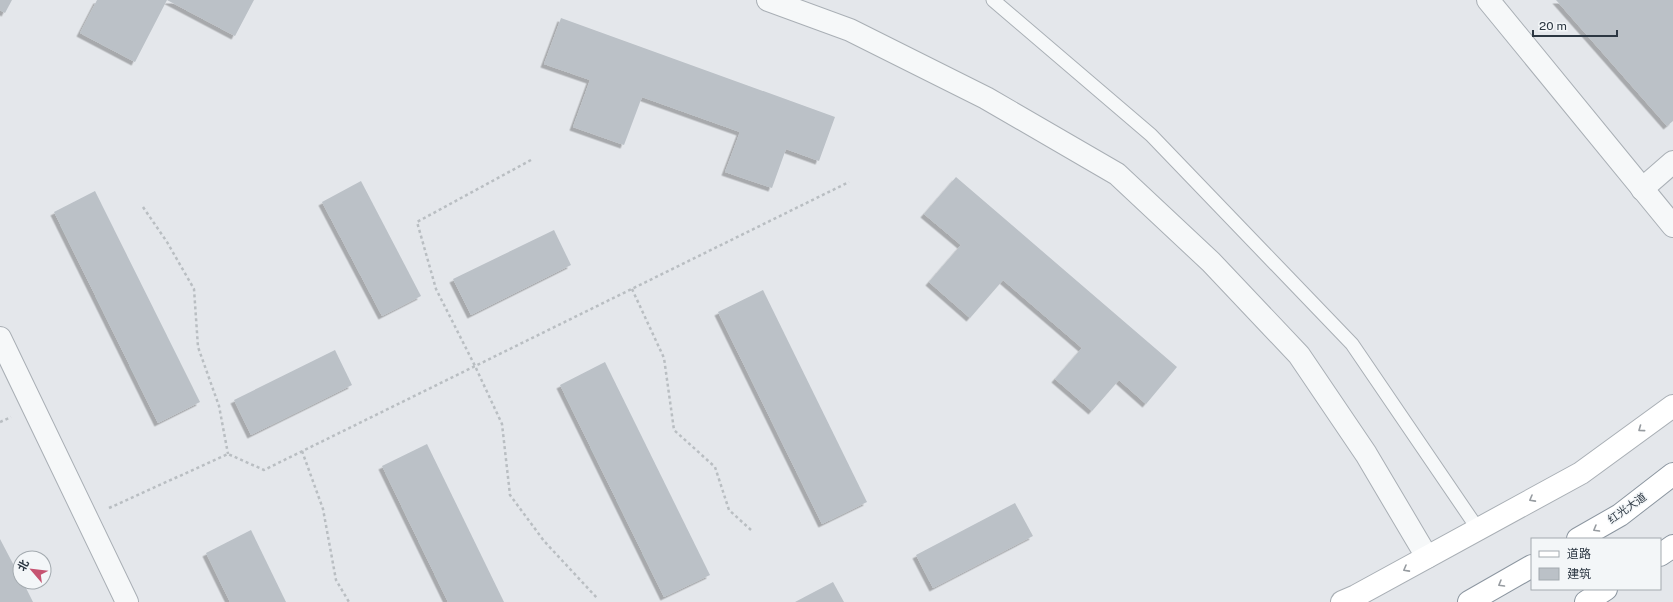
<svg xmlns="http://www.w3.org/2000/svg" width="1673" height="602" font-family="'Public Sans','Noto Sans SC',sans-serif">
	<defs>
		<filter id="shadow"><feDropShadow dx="-3.5" dy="3.5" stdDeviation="0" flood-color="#0004"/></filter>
	</defs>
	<rect width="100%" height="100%" fill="#e4e7eb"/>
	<g fill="#bbc1c7" filter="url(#shadow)">
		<path d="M0,0H12L5,13L0,10Z"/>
		<path d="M97,0H254L235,36L167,0L135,62L80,33Z"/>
		<path d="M1556,0H1673V121L1667,126Z"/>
		<path d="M561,18L835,117L819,161L786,149L772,188L725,172L740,132L642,97L624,145L573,127L590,80L544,64Z"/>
		<path d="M956,177L1177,367L1146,404L1119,380L1092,411L1055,379L1082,348L1003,280L970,318L929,282L961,245L924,214Z"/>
		<path d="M361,181L421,296L382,316L322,202Z"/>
		<path d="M95,191L200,402L158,423L54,212Z"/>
		<path d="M554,230L571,265L471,315L453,279Z"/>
		<path d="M763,290L867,502L822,524L718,312Z"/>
		<path d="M335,350L352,385L251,435L234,400Z"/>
		<path d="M605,362L710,575L664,597L560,385Z"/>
		<path d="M427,444L504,602H448L382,466Z"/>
		<path d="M1015,503L1033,536L933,588L916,555Z"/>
		<path d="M251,530L286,602H230L206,553Z"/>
		<path d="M0,539L20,577V582H23L33,602H0Z"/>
		<path d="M833,582L844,602H795Z"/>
	</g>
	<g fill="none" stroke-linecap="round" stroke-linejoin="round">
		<defs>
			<path id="lane" d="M993,0L1151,135L1352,344L1478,529"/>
			<g id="street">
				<path d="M768,0L850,30L986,98L1117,174L1211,262L1299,355L1366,454L1427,557"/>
				<path d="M1488,0L1673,226"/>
				<path d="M1642,189L1673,162"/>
				<path d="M0,338L127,602"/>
			</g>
			<path id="secondary" d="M1342,602L1356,596L1581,473L1673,406"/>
			<g id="highway">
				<path d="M1578,539L1620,515L1673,474"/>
				<path d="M1660,555L1673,546"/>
				<path d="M1469,602L1532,566"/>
				<path d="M1586,602L1606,589"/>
			</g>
		</defs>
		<use href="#lane" stroke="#a9afb5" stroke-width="15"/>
		<use href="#street" stroke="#a9afb5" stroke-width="24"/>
		<use href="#secondary" stroke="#a9afb5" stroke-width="24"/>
		<use href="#highway" stroke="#8c96a0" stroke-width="24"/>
		<g stroke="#b9bec2" stroke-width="2.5" stroke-dasharray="3 3" stroke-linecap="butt">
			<path d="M531,160L417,222L436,289L475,366L502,424L510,495L544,541L597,598"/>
			<path d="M143,207L167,242L194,289L198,347L219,406L228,454"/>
			<path d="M632,289L664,358L674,430L715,467L729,510L751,530"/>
			<path d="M0,422L11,417"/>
			<path d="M302,451L323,509L336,580L349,602"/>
			<path d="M109,508L228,454L264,470L849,182"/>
		</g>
		<use href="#lane" stroke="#f6f8f9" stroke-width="13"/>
		<use href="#street" stroke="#f6f8f9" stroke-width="22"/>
		<use href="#secondary" stroke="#fff" stroke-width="22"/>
		<use href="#highway" stroke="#fff" stroke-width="22"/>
	</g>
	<defs><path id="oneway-chevron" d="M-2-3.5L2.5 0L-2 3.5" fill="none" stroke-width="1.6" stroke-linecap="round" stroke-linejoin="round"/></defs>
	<g stroke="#969ba0">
		<use href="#oneway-chevron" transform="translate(1641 429) rotate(144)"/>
		<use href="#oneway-chevron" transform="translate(1532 499) rotate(151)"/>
		<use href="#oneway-chevron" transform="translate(1596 529) rotate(150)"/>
		<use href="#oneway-chevron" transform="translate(1406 569) rotate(151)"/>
		<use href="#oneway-chevron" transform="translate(1501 584) rotate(150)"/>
	</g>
	<g text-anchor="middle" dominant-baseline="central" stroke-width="3" stroke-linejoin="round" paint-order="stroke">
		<g font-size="11" fill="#2c3742" stroke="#f3f6f8">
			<text transform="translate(1627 508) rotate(-35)">红光大道</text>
		</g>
	</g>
	<rect x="1531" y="538" width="130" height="52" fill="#f3f6f8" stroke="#a3aaaf"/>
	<rect x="1539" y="551" width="20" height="6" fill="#ffffff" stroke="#a3aaaf"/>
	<text x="1567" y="558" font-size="12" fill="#2c3742">道路</text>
	<rect x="1539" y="568" width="20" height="12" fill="#bbc1c7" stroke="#a3aaaf"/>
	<text x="1567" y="578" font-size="12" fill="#2c3742">建筑</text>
	<g transform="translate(32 570) rotate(298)"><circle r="19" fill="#f3f6f8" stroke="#a3aaaf"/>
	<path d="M0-3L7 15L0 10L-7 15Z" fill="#c65371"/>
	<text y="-6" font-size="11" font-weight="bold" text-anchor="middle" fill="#2c3742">北</text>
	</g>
	<path d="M1533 30v6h84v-6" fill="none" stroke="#2c3742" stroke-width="2"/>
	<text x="1539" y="30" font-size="12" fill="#2c3742" stroke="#f3f6f8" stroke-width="3" paint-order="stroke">20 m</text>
</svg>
